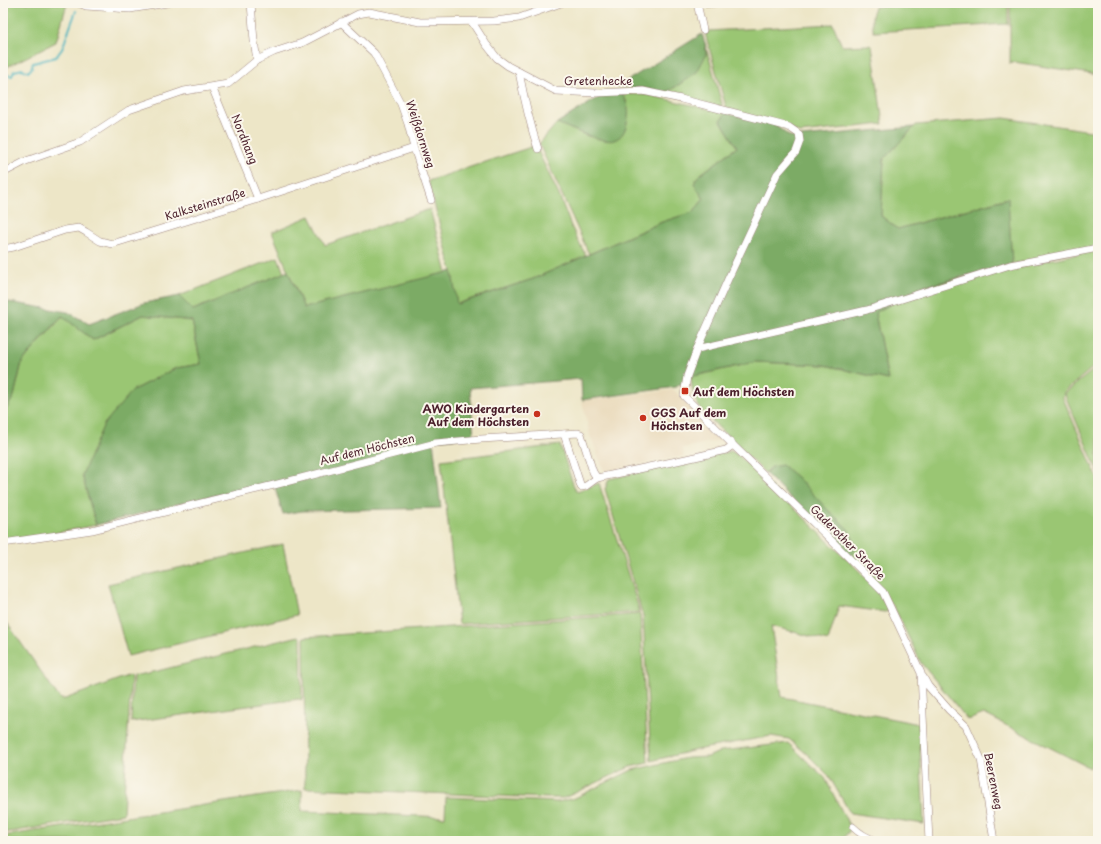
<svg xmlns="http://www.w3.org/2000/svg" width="1101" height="844" font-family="'Playpen Sans',sans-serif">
	<rect width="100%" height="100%" fill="#fbf7ec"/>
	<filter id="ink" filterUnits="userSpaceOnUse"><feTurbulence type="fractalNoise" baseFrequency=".025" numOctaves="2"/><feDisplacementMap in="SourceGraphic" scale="8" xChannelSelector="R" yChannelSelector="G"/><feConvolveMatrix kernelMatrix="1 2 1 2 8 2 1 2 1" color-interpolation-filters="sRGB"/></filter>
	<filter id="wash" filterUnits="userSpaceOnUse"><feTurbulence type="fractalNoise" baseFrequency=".012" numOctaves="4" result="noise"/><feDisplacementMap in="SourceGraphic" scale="16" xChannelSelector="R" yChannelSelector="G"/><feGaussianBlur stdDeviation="0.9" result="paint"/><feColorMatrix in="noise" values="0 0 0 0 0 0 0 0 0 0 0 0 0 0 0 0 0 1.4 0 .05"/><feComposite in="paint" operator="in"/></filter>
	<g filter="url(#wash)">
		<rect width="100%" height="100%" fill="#ede6c7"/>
		<path fill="#e9d9ba" d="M674,390L721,440L683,448L684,456L604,471L590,435L582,401Z"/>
		<g fill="#9ac673" stroke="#72724f">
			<path d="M3,3H65L67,4L56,42L3,69Z"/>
			<path d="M931,3H1008V24L874,32C871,23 871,16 875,7Z"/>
			<path d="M1010,3H1098V75L1014,62L1010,64Z"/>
			<path d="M833,24L842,46L869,45L872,46L883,124L800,133L729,109L726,107L705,33L708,31Z"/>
			<path d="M705,43L722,104L721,107L665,93L680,84L706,55Z"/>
			<path d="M622,94L649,95L725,113L721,121L737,147L701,174L694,184L704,199L693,212L662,222L589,254L539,144L557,123L590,137L627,102Z"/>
			<path d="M1004,118L1098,132V247L1012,264L1007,198L898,229L881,216L884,159L916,125Z"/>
			<path d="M535,145L559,195L571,226L586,256L533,279L456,304L452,271L428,181L528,148Z"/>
			<path d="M430,209L447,273L304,308L288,271L272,232L310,216L325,245Z"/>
			<path d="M1098,250V363L1064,392L1063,398L1098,479V753L1090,768L984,714L968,720L921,663L894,607L851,557L848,529L827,509L772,467L765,473L703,412C695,402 692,392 691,378L694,376L755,362L825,365L888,380L875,313L918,288L1023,265Z"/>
			<path d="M278,257L284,273L193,310L179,296Z"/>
			<path d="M143,315L192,321L201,364L176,368L133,390L82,475L96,525L41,536L3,541V415L14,396L22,362L63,316L93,340Z"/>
			<path d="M1098,366V472L1066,398L1065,393Z"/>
			<path d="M560,445L574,487L577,492L599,483L640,612L459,624L441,460Z"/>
			<path d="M731,451L738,455C770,485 803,516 835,548C856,568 875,584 889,610L888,611L885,612L839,606L828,641L771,626L782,697L919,724L924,824L850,813L829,776L808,755L789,739L771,736L696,750L651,761L643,616L605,489L609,479Z"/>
			<path d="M283,544L297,615L128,656L108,584Z"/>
			<path d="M640,614L648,763L630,767L564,798H547L305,788L304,637Z"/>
			<path d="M3,617L58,696L61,699H65L130,675L131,679L123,814L3,833Z"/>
			<path d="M299,636L301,639L302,700L299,699L131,722L133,676L157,671Z"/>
			<path d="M788,743L825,778L851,829L841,841H3V836L302,790V811L445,817L446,797L557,802L575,798L632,770L687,758L708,757L721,751Z"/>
		</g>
		<g fill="#7bab65" stroke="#626548">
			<path d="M702,34L705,43L706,55L697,72L680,84L665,93L642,88L617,87Z"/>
			<path d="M606,93L622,94C628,103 630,112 627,123C626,130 621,138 614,140C603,144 569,128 557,123Z"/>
			<path d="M725,113L775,125L789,136L800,137L914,127L884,159L881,216L898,229L1008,198L1012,264L918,288L875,313L888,380L825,365L755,362L694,376L676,387L582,400L581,379L470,388L474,437L433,440L441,508L302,511L283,514L274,485L201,498L96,525L82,475L104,424L133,390L176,368L201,364L192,321L143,315L93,340L62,316L22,362L14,396L3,415V301L68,312L89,324L144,303L179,296L193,310L288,271L304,308L452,271L457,304L533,279L662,222L693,212L704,199L694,184L696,179L701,174L737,147L721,121Z"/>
			<path d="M782,465L797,477L827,509L848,529L857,546L851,557L765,473L772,467Z"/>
		</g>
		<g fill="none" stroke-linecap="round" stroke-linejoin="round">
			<path stroke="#46b4c0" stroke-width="2" d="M3,76L6,75L12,76L14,71L23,69L28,72L31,69L33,63L56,57L62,49L76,11"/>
		</g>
	</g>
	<g filter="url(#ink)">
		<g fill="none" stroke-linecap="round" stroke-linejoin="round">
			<defs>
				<g id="minor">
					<path d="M78,3L86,6L130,9L167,3"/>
					<path d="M251,3L254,41L257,60"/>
					<path d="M697,3L703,30"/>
					<path d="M697,4L717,3"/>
					<path d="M341,22L374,53L401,104L408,124L414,148L431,200"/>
					<path d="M472,22L486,44L497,58L508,66L556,91L596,93L643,91L681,99L774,123L789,127L799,134L800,141L796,152L777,174L728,279L697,349L687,376L684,396L733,445L826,535L883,592L921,673L929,841"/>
					<path d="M519,72C524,98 530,124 538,149"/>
					<path d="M212,87L258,199"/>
					<path d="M3,173L26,161L80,142L129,110L184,91L228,84L257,60L274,52L302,43L358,14L369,12L420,22L494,21L519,18L561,3"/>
					<path d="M3,249L14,247L65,230L79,228L86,232L100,241L112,244L258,199L414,148"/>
					<path d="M697,349L867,310L1010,265L1098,248"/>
					<path d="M564,434L581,487L586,486L597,478L686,459L726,450L733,445"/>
					<path d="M3,543L92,530L274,485L436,443L481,439L578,433L581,434L593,472L597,478"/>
					<path d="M923,677L928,686L949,710L966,726L981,759L994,841"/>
					<path d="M853,827C860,834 867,838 877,841"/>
				</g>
			</defs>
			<use href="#minor" stroke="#9c8279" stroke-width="8"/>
			<use href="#minor" stroke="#fff" stroke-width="7"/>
		</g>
	</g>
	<g fill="#c8321e" stroke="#fbf7ec" stroke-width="1.5">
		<rect x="681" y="387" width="8" height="8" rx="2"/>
		<circle cx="537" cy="414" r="4"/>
		<circle cx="643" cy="418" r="4"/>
	</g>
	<g text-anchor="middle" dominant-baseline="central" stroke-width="4" stroke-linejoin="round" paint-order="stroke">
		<g font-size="11" fill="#4a1f2b" stroke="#fbf7ec">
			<text x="598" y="80">Gretenhecke</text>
			<text transform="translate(421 134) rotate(72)">Weißdornweg</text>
			<text transform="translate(245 139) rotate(68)">Nordhang</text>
			<text transform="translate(205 204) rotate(-17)">Kalksteinstraße</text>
			<text transform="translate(367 449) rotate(-14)">Auf dem Höchsten</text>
			<text transform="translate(848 542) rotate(45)">Gaderother Straße</text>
			<text transform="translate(994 781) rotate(79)">Beerenweg</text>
		</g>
		<g font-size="11" font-weight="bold" fill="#4a1f2b" stroke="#fbf7ec" text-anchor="start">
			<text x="693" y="391">Auf dem Höchsten</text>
			<text x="529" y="408" text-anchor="end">AWO Kindergarten<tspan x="529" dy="13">Auf dem Höchsten</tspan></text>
			<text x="651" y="412">GGS Auf dem<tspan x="651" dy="13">Höchsten</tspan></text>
		</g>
	</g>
	<rect width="1101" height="844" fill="none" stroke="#fbf7ec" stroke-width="16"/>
</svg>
